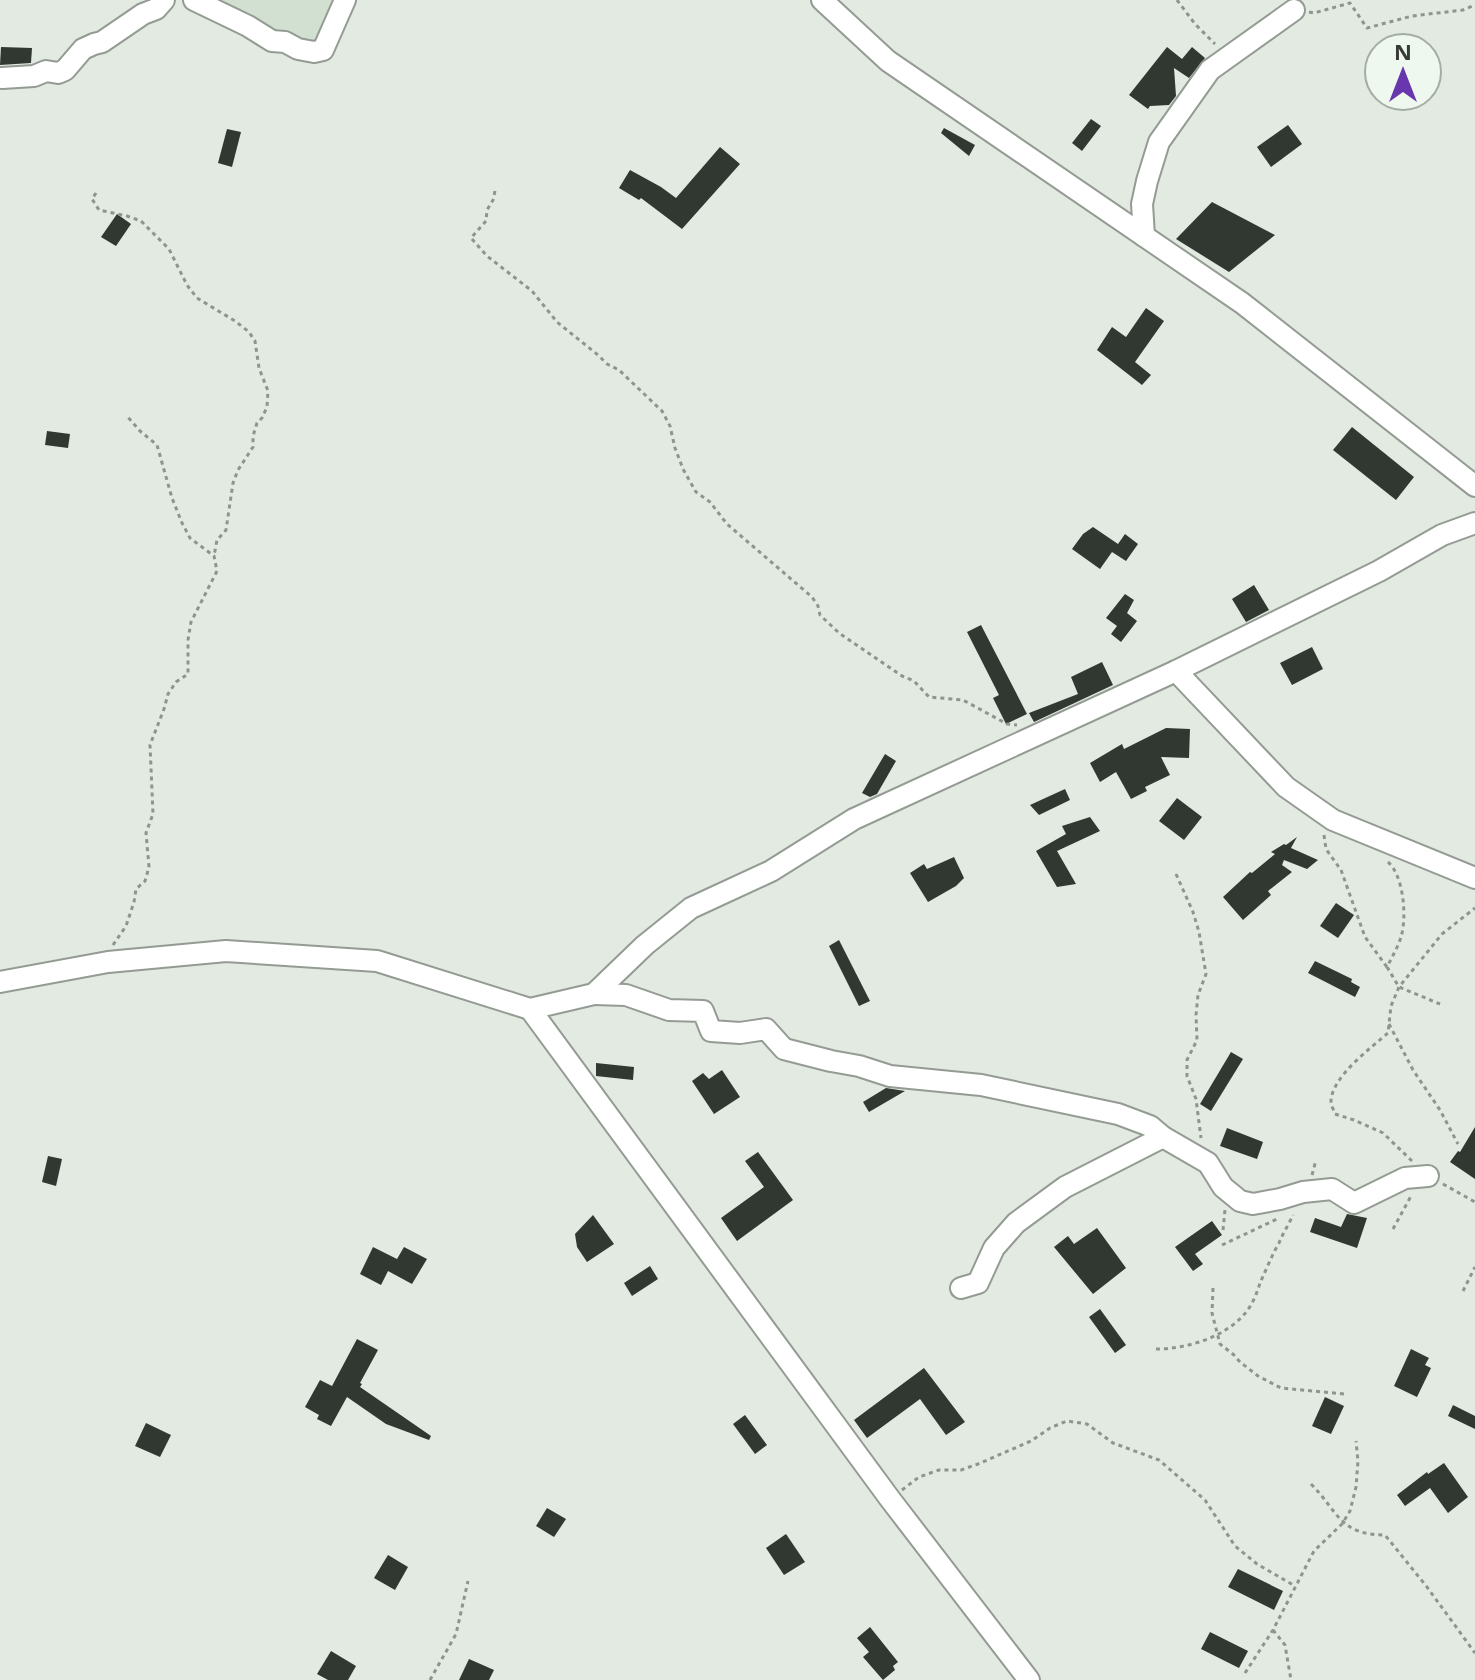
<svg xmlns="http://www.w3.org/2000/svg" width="1475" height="1680" font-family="'Open Sans',sans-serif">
	<rect width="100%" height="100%" fill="#e2eae2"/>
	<path fill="#d2e0d2" d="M202,0H339L320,47Z"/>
	<g fill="#313731">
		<path d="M1,47L32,48L31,63L0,65Z"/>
		<path d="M1167,47L1182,59L1192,47L1205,58L1189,78L1174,68L1176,96L1169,105L1150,106L1148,109L1129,95Z"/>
		<path d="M1091,119L1101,126L1082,151L1072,143Z"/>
		<path d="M1288,125L1302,144L1271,167L1257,147Z"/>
		<path d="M944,128L975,145L969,156L941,133Z"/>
		<path d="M227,129L241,132L232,167L218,163Z"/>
		<path d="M720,147L740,164L682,229L641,198L639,200L619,188L630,170L661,187L676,198Z"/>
		<path d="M1212,202L1275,235L1229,272L1176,239Z"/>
		<path d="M117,214L131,224L116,246L101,237Z"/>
		<path d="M1146,308L1164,321L1135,362L1151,375L1142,385L1097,350L1112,327L1126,337Z"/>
		<path d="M1352,427L1414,477L1396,500L1333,450Z"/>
		<path d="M47,431L70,434L68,448L45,445Z"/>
		<path d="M1093,527L1118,544L1125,534L1138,544L1126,561L1112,552L1100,569L1072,549L1083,534Z"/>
		<path d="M1254,585L1269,610L1246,622L1232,599Z"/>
		<path d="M1125,594L1134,600L1127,613L1137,621L1121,642L1111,634L1117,626L1106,618Z"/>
		<path d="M981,625L1027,714L1006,724L993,698L999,695L967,632Z"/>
		<path d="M1312,647L1323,669L1292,685L1280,663Z"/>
		<path d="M1102,662L1113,685L1034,722L1029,713L1078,694L1071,677Z"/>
		<path d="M1166,728L1190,729L1189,758L1161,757L1170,775L1145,787L1147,791L1131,799L1116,772L1100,782L1090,763L1122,744L1124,749Z"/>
		<path d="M885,754L896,761L877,794L870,797L862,793Z"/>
		<path d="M1065,789L1070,800L1039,815L1030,805Z"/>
		<path d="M1177,798L1202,817L1184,840L1159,821Z"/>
		<path d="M1090,817L1100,831L1057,851L1076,884L1057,887L1036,851L1066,834L1062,826Z"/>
		<path d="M1297,837L1291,848L1318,860L1307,869L1284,860L1282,865L1292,872L1268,891L1271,895L1243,920L1223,897L1250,872L1252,873L1275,854L1271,852L1284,844L1286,845Z"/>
		<path d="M954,857L964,878L956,886L928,902L910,873L924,864L927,869Z"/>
		<path d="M1336,903L1354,915L1338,938L1320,926Z"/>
		<path d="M839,940L870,1001L859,1006L829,946Z"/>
		<path d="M1315,961L1352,979L1351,982L1360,987L1355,997L1308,973Z"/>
		<path d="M1231,1052L1243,1059L1211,1111L1200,1104Z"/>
		<path d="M596,1063L634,1067L633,1080L596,1076Z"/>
		<path d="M722,1070L740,1097L714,1114L692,1081L703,1073L709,1079Z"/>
		<path d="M886,1088L905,1091L869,1112L863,1102Z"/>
		<path d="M1475,1127V1179L1450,1162L1458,1151L1460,1152Z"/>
		<path d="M1227,1128L1263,1142L1257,1159L1220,1146Z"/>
		<path d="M758,1152L793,1200L737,1241L721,1218L764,1187L745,1161Z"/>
		<path d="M48,1156L62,1159L56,1186L42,1182Z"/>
		<path d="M1347,1214L1367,1218L1357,1248L1310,1232L1315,1218L1341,1227Z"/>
		<path d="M593,1215L614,1244L587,1262L577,1247L575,1234Z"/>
		<path d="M1212,1221L1222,1235L1195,1254L1203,1264L1193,1271L1175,1247Z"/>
		<path d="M1097,1228L1126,1268L1093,1294L1054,1247L1068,1236L1074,1244Z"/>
		<path d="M373,1247L397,1259L404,1247L427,1259L412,1284L388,1271L381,1285L360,1274Z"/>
		<path d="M650,1266L658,1279L632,1296L624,1283Z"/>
		<path d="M1100,1309L1126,1345L1115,1353L1089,1317Z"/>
		<path d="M357,1339L378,1350L360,1383L362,1384L360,1387L431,1436L429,1440L386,1424L347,1397L331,1426L317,1419L319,1415L305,1407L320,1380L332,1386Z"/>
		<path d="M1411,1349L1429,1358L1425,1365L1431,1368L1417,1397L1394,1386Z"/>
		<path d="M924,1368L965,1422L946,1435L920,1399L867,1438L854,1420Z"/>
		<path d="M1325,1397L1344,1406L1331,1434L1312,1426Z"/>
		<path d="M1453,1405L1475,1416V1429L1448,1416Z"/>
		<path d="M745,1415L767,1445L755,1454L733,1424Z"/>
		<path d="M146,1423L171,1435L160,1457L135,1446Z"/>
		<path d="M1444,1463L1468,1497L1448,1513L1430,1488L1405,1506L1397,1495L1427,1472L1428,1474Z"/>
		<path d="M547,1508L566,1519L554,1537L536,1526Z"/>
		<path d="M786,1534L805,1562L784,1575L766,1548Z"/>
		<path d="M388,1555L408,1567L395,1590L374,1578Z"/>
		<path d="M1238,1569L1283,1591L1274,1610L1228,1587Z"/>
		<path d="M870,1627L898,1662L893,1666L895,1670L883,1680L863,1657L869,1652L857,1638Z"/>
		<path d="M1210,1632L1248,1651L1239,1668L1201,1649Z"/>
		<path d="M331,1651L356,1666L348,1680H328L317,1674Z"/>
		<path d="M469,1659L494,1670L489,1680H459Z"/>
	</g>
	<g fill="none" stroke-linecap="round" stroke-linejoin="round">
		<defs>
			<g id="minor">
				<path d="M194,0L248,26L272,41L285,42L298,49L314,52L323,50L345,0"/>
				<path d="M822,0L888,61L1242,303L1475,486"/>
				<path d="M2,78L34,76L46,71L58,73L65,70L83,49L94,44L102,42L143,14L156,9L164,0"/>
				<path d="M1144,236L1142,204L1147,181L1159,142L1210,70L1294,10"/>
				<path d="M1176,671L1286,787L1333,820L1475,878"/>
				<path d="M0,982L108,962L226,951L377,961L530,1009L594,994L645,945L691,908L771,871L854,819L1176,671L1379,571L1442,535L1475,523"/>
				<path d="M594,994L626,995L669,1010L703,1011L711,1031L740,1033L766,1029L784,1049L831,1061L859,1066L890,1076L981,1085L1118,1114L1150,1126L1163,1137L1208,1163L1223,1187L1240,1201L1253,1204L1280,1199L1303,1192L1332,1189L1354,1203L1405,1178L1428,1176"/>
				<path d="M530,1009L890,1499L1029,1680"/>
				<path d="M961,1288L978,1283L994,1248L1016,1223L1065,1187L1163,1137"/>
			</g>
		</defs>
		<use href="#minor" stroke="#939b93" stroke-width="24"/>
		<g stroke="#8e948e" stroke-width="3" stroke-dasharray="4 4" stroke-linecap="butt">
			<path d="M1177,0L1195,24L1215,44"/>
			<path d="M1309,12L1314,13L1350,3L1367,28L1412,16L1463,10L1475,5"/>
			<path d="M495,191L493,200L487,210L486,221L471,238L487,256L532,291L557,322L598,355L607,364L619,370L662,411L670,426L675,448L683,469L696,492L710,502L727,524L812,597L818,606L820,615L839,633L902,676L914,681L929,697L963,700L1007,724L1017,725"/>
			<path d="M96,193L92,199L99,210L127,216L141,221L169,249L187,285L197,298L235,321L249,332L255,341L259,368L268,391L267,407L262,418L257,423L253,436V447L238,470L233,483L226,530L217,540L214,556"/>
			<path d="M1324,835L1326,849L1341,870L1365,937L1387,967"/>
			<path d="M1388,862C1404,876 1407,918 1401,937C1398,947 1392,957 1387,967L1399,987L1440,1004"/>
			<path d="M1176,874L1193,912L1199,932L1206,974L1198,995L1196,1015L1197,1040L1187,1060V1076L1196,1099L1201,1138"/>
			<path d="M113,945L126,926L134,902L136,889L145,881L149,867L146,833L153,814L150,745L164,709L168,694L176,682L188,674V640L191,622L217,571L214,556L190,538L182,523L172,498L157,445L140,431L127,416"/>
			<path d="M1389,1024L1413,1070L1440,1110L1458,1144"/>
			<path d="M1412,1161L1383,1133L1354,1120L1335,1114C1334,1110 1331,1106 1331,1102C1331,1077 1371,1048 1388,1033L1391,1006L1399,987L1442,934L1475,908"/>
			<path d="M1312,1175L1316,1160"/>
			<path d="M1443,1184L1475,1202"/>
			<path d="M1393,1229L1411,1196"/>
			<path d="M1223,1230L1225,1210"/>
			<path d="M1222,1245L1277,1219"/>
			<path d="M1213,1288L1212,1313L1220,1344L1234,1355L1240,1362L1258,1376L1281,1388L1345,1394"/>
			<path d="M1463,1291L1475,1267"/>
			<path d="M1156,1349C1187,1349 1227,1337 1247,1311C1253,1303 1257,1293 1260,1283C1266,1270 1272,1255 1279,1243C1283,1233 1289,1224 1293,1215"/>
			<path d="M1311,1484C1338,1511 1339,1535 1385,1535L1427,1587L1475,1653"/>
			<path d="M902,1490L919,1477L939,1470H961L978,1464L1031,1441L1050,1428L1067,1421L1087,1424L1113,1443L1159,1460L1205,1500L1235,1546L1257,1564L1295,1586"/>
			<path d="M1273,1630L1285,1645L1291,1680"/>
			<path d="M1245,1673L1273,1630L1314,1551L1342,1524L1350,1511L1356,1487L1358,1461L1356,1441"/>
			<path d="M430,1680L456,1634L468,1581"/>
		</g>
		<use href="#minor" stroke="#fff" stroke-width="20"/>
	</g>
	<g transform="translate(1403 72)"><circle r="38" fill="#eff8ef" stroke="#a5aca5" stroke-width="2"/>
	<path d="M0-6L14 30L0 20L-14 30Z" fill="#6837ae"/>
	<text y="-12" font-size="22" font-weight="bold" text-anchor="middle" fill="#373a37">N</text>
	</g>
</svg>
